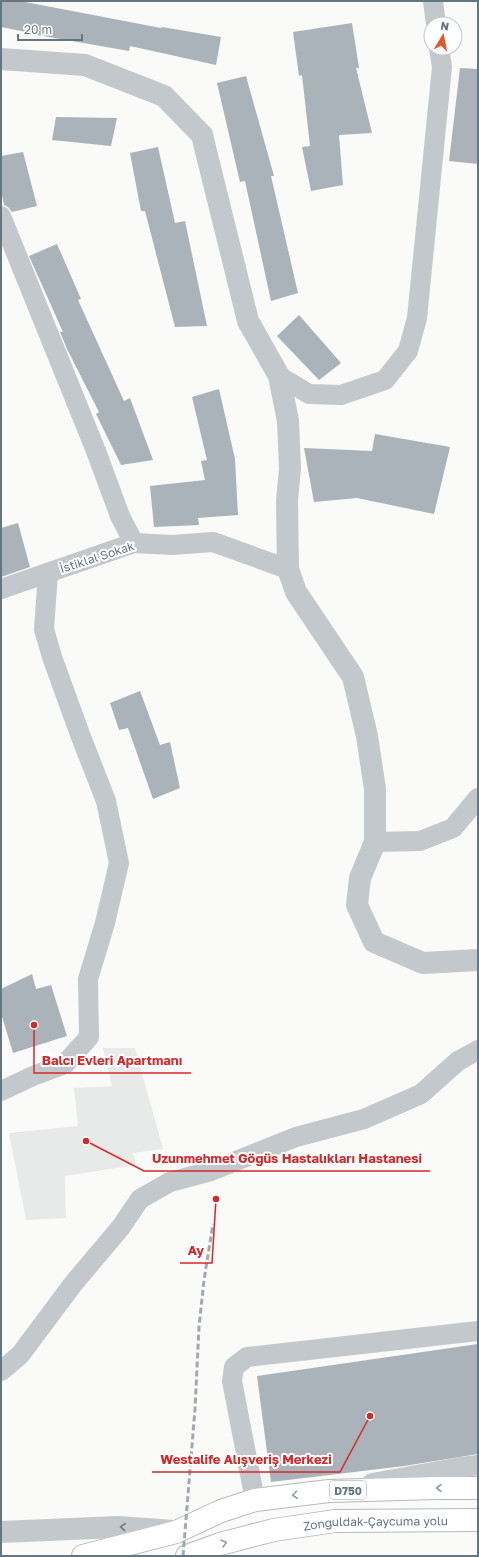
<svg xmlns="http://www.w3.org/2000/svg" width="479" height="1557" font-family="'Golos Text',sans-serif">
	<rect width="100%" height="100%" fill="#fafaf8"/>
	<path fill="#e8e9e9" d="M103,1048H135L163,1149L133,1153L136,1165L65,1176L66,1218L26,1220L9,1133L78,1126L74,1088L112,1086Z"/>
	<g fill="#aab3b9">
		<path d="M1,1H20L161,28L162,27L221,37L216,65L130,46L129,51L26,33V32L1,27Z"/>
		<path d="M352,23L359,68H356L372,133L339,135L343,185L311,191L302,147L310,146L302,75L299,76L293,32Z"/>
		<path d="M460,68L478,69V164L449,161Z"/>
		<path d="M246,76L274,176H271L298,293L271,301L245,181L240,182L217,83Z"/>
		<path d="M56,117L117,118L111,146L52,140Z"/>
		<path d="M158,147L175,223L185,221L207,326L175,327L145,211H141L130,153Z"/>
		<path d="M23,152L37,206L12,212L8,207L4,205L1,190V156Z"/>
		<path d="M57,244L81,299L78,300L124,401L130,398L153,460L121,465L96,414L99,412L67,349L60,332H63L29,256Z"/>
		<path d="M299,315L341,363L319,380L277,336Z"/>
		<path d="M219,389L235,459L238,515L198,518L199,525L154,527L150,486L205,480L201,461L207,460L192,397Z"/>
		<path d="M375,434L450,447L434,514L357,498L314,502L304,448L372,451Z"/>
		<path d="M18,523L30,567L1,577V528Z"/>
		<path d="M140,691L160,745L170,742L180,788L153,799L128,728L119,730L110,703Z"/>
		<path d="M32,974L36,989L51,985L67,1036L13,1053L1,1013V989Z"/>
		<path d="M478,1344V1454L404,1466L271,1482L257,1376Z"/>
	</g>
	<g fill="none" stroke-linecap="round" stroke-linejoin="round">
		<defs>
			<g id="trunk">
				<path d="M83,1556L176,1532L221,1511L255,1500L329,1491L436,1488H478"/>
				<path id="s1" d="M187,1556L220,1544L274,1530L335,1521L478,1520"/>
			</g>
		</defs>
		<use href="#trunk" stroke="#b4b9bd" stroke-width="24"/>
		<g stroke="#c3c8cc" stroke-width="20">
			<path d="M433,1L436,24"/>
			<path d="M1,216L96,451L120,516L134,543"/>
			<path d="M279,376L309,394L341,395L385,380L408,351L417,318L442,67L439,48"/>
			<path d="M1,589L134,543L172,545L213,542L288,569"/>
			<path d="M375,842L420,841L453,828L478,798"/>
			<path d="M1,1091L33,1076L65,1064L89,1037L88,979L105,923L119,863L106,801L81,737L52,657L44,629L48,573"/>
			<path d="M1,1371L20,1355L73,1284L121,1227L140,1199L170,1182L211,1171L296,1137L364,1119L421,1094L458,1061L478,1050"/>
			<path d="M372,1483L455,1468L478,1465"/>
			<path d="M255,1500L232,1381L234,1367L247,1357L478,1331"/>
		</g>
		<g stroke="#c3c8cc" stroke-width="22">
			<path d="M1,59L85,65L164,96L202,135L248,321L279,376L288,421L290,469L287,500L288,569L296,592L353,677L367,736L375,789V842L360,878L357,905L374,942L423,963L478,960"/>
			<path d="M1,1532L118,1527L174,1531"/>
		</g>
		<use href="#trunk" stroke="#fff" stroke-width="22"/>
		<path stroke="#a2aab0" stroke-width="3" stroke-dasharray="6 3" stroke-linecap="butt" d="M183,1556L195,1409L199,1327L204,1280L213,1224"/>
	</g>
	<defs><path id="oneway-chevron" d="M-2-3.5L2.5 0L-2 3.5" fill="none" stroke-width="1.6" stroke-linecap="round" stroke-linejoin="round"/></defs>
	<g stroke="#939fa8">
		<use href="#oneway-chevron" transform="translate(439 1488) rotate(-180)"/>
		<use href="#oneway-chevron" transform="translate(295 1495) rotate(173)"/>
		<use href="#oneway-chevron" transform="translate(224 1543) rotate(-16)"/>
	</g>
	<use stroke="#6a7a87" href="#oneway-chevron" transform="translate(123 1527) rotate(-176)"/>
	<g text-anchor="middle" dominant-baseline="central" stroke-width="4" stroke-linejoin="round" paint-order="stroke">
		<rect fill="#fff" stroke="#939fa8" stroke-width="1" x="330" y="1481" width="36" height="18" rx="3"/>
		<g font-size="11" font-weight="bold" fill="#657683">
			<text x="348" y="1490">D750</text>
		</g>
		<g font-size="12" fill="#657683" stroke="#fff">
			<text transform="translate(97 557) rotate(-18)">İstiklal Sokak</text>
			<text stroke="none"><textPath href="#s1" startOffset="193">Zonguldak-Çaycuma yolu</textPath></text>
		</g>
	</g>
	<path fill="none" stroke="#d62828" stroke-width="1.5" d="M34 1025L34 1073H191M86 1141L144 1171H430M216 1199L212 1263H180M370 1416L340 1472H152"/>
	<g fill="#d62828" stroke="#fff" stroke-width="1.5">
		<circle cx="34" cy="1025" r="4"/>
		<circle cx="86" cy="1141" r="4"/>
		<circle cx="216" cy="1199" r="4"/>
		<circle cx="370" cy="1416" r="4"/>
	</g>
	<g font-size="13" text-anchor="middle" font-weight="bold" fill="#d62828" stroke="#fff" stroke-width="4" stroke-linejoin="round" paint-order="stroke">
		<text x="112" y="1065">Balcı Evleri Apartmanı</text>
		<text x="287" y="1163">Uzunmehmet Göğüs Hastalıkları Hastanesi</text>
		<text x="196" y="1255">Ay</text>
		<text x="246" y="1464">Westalife Alışveriş Merkezi</text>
	</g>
	<rect width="479" height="1557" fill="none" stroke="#657683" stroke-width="4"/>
	<g transform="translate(443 36) rotate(10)"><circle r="19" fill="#ffffff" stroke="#c1c8cd"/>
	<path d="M0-3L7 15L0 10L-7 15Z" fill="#e4572e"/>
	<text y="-6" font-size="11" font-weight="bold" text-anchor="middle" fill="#657683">N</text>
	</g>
	<path d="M18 34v6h64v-6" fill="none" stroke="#657683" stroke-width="2"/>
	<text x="24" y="34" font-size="12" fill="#657683" stroke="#ffffff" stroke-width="3" paint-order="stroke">20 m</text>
</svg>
